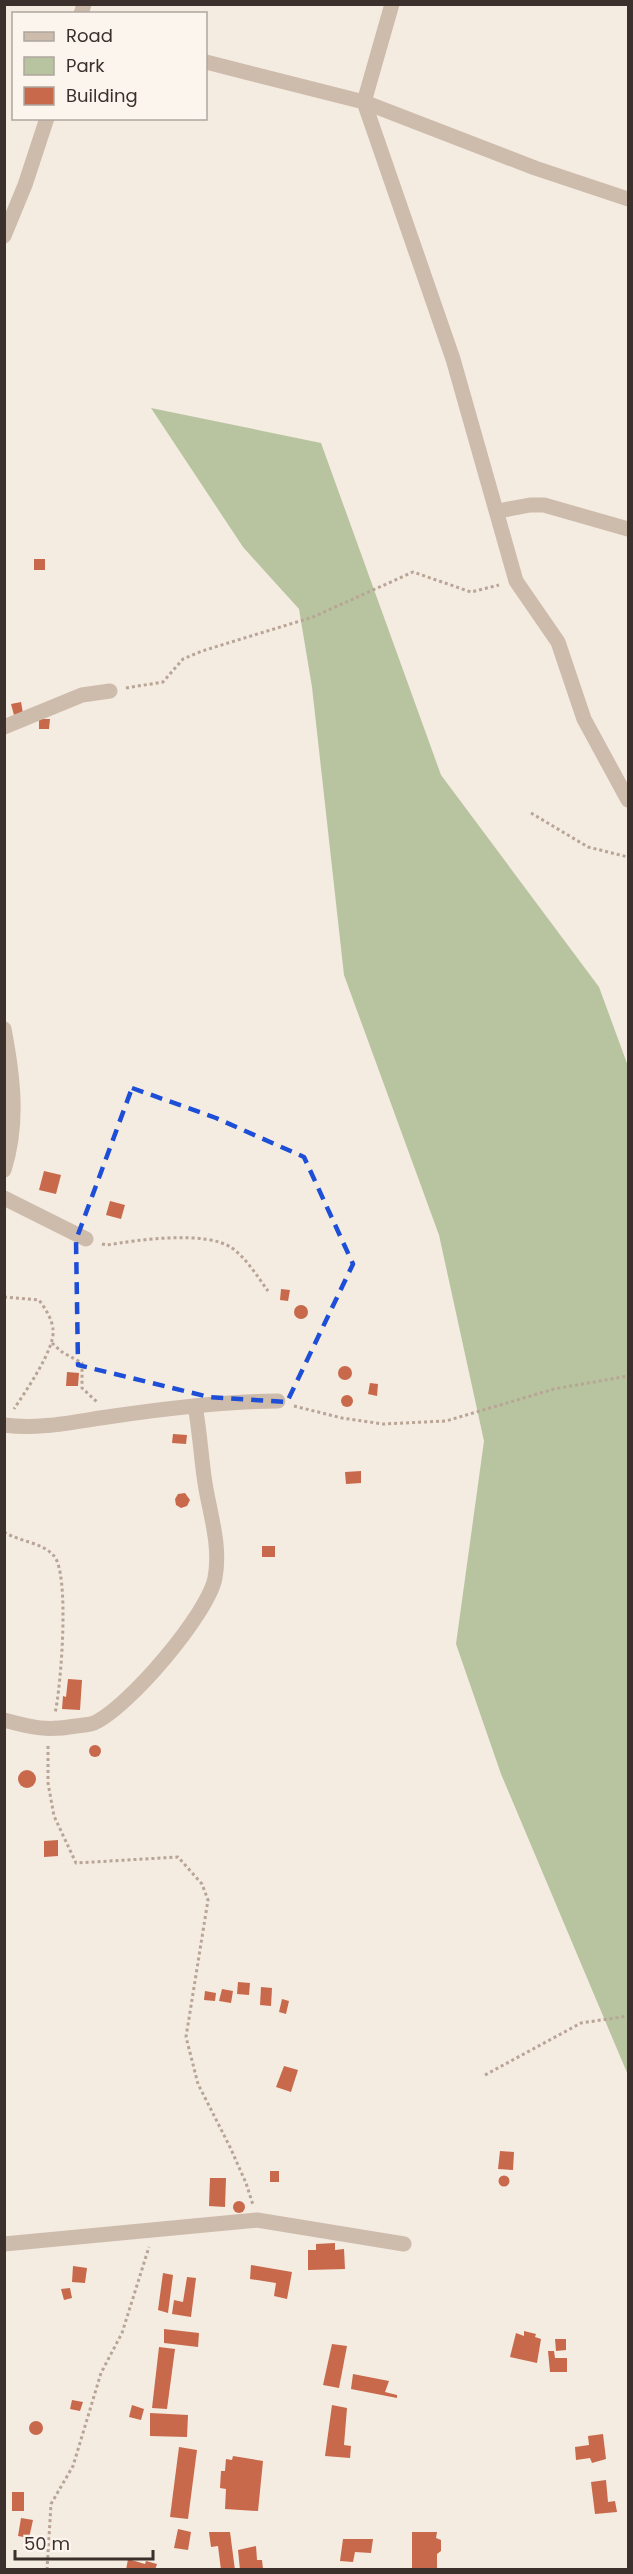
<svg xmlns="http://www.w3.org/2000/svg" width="633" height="2574" font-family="Poppins,sans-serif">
	<rect width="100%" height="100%" fill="#f4ebe1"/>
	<path fill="#b8c4a0" d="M151,408L321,443L441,775L599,987L628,1066V2075L501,1774L456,1644L484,1441L439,1235L344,975L312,687L299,609L243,547Z"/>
	<g fill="#c8694b">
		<rect x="34" y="559" width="11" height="11"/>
		<path d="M21,702L23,713L14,715L11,704Z"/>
		<path d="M39,719H50L49,729H39Z"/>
		<path d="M44,1171L61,1175L56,1194L39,1190Z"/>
		<path d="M110,1201L125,1205L121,1219L106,1215Z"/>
		<path d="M281,1289L290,1290L288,1301L280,1300Z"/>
		<circle cx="301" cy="1312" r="7"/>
		<circle cx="345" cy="1373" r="7"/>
		<path d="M67,1372L79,1373L78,1386H66Z"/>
		<path d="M370,1383L378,1384L377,1396L368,1394Z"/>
		<circle cx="347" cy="1401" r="6"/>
		<path d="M173,1434L187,1435L186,1444L172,1443Z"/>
		<path d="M361,1471V1483L346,1484L345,1472Z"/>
		<path d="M185,1493L190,1500L187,1506L181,1508L176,1505L175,1499L178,1494Z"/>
		<rect x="262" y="1546" width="13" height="11"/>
		<path d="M68,1679L82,1680L80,1710L62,1709L63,1696L66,1697Z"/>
		<circle cx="95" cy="1751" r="6"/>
		<circle cx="27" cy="1779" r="9"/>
		<path d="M58,1840V1856L44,1857V1841Z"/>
		<path d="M238,1982L250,1983L249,1995L237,1994Z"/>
		<path d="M261,1987L272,1988L271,2006L260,2005Z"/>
		<path d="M222,1989L233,1991L231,2003L219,2001Z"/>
		<path d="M205,1991L216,1993L215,2001L204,2000Z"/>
		<path d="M282,1999L289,2001L286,2014L279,2012Z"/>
		<path d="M284,2066L298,2070L291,2092L276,2087Z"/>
		<path d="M500,2151L514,2152L513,2170L498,2169Z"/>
		<rect x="270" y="2171" width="9" height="11"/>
		<circle cx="504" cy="2181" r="5.5"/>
		<path d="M210,2178H226L225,2207L209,2206Z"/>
		<circle cx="239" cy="2207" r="6"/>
		<path d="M335,2243V2250L344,2249L345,2269L308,2270V2250H316V2244Z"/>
		<path d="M251,2265L292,2272L287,2299L274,2296L276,2283L250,2279Z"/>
		<path d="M73,2266L87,2268L85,2283L72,2282Z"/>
		<path d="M163,2273L173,2275L168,2313L158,2310Z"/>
		<path d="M187,2277L196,2278L191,2317L172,2314L174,2300L183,2302Z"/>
		<path d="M70,2288L72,2298L64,2300L61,2289Z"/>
		<path d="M164,2329L199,2333L198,2347L164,2343Z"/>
		<path d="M524,2331L536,2334L535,2337L541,2339L537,2363L510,2357L516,2333L524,2336Z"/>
		<path d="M555,2339H566V2350L556,2351Z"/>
		<path d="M332,2344L347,2346L339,2388L323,2385Z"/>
		<path d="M159,2347L175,2349L167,2409L152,2408Z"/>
		<path d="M548,2351H554L555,2358H567V2372H550Z"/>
		<path d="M353,2374L389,2381L385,2392L397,2395V2398L351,2389Z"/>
		<path d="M72,2400L83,2402L80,2411L70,2409Z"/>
		<path d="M132,2405L144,2409L141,2420L129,2417Z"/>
		<path d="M332,2405L347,2408L344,2445L351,2446L350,2458L325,2456Z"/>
		<path d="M150,2413L188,2415L187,2437L150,2436Z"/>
		<circle cx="36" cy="2428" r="7"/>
		<path d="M603,2434L606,2459L592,2463L590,2458L576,2460L575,2447L589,2445L588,2436Z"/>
		<path d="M179,2447L197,2450L188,2519L170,2517Z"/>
		<path d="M233,2456L263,2461L258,2511L225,2509L226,2489L220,2488L221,2471H225L226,2459L232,2460Z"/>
		<path d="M606,2480L608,2502L615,2501L617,2512L595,2514L591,2482Z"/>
		<rect x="12" y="2492" width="12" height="19"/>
		<path d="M21,2518L33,2520L29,2538L18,2536Z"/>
		<path d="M178,2529L191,2532L188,2550L174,2548Z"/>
		<path d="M209,2532H230L235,2570H221L218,2546L211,2547Z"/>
		<path d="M412,2532H437L436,2538L441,2540V2551L437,2554V2569L412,2570Z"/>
		<path d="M343,2539H373L371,2553L355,2552L353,2562L340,2561Z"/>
		<path d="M256,2546L257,2560H262L263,2569L240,2570L238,2550Z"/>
		<path d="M128,2559L145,2564L146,2561L157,2564L155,2570H126Z"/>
	</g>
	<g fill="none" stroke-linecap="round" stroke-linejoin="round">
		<g stroke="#b9a596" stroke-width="3" stroke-dasharray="3 3" stroke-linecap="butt">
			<path d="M126,688L163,682L183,659L202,651L313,617L413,572L471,592L499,585"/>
			<path d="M531,813L588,847L628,857"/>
			<path d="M102,1244L107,1245C137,1240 206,1230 232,1248C247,1259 257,1276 268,1291"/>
			<path d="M4,1297L39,1300C45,1308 52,1319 53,1329C56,1348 25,1392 14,1409"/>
			<path d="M52,1343L62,1352L82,1363V1388L97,1402"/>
			<path d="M294,1406L342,1418L383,1424L446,1421L554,1389L628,1376"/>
			<path d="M4,1532C20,1542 42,1542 54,1556C70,1574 61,1688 55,1713"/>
			<path d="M48,1746V1783L54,1816L76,1863L178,1857L202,1884L208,1900L186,2037L198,2084L230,2147L246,2183L253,2205"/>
			<path d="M485,2075L581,2023L628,2016"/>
			<path d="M47,2570L51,2504L73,2466L101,2373L122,2333L149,2247"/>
		</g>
		<g stroke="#cdbbac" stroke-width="15">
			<path d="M392,4L364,102L453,359L516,581L558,642L584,719L628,800"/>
			<path d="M81,14L84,4"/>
			<path d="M206,62L364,102L535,168L628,199"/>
			<path d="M4,236L25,185L47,118"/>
			<path d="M498,511L530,505H544L628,529"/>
			<path d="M4,727L82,695L110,691"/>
			<path d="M4,1029C13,1076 19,1123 4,1170"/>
			<path d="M4,1198L86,1239"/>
			<path d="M4,1425C41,1430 77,1421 114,1416C168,1408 223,1401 278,1401"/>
			<path d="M4,1720C33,1728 47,1731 76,1726C82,1725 89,1725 94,1723C128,1708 208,1614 215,1578C221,1545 210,1515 205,1483C201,1458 200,1432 195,1406"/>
			<path d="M4,2244L257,2220L404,2244"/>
		</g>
	</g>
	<path fill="none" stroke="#1d4ed8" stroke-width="4.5" stroke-dasharray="12 8" stroke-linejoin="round" d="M132,1088L216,1118L304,1157L353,1264L287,1402L209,1397L78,1365L76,1240Z"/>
	<rect width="633" height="2574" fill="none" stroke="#3b302b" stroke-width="12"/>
	<rect x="12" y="12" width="195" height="108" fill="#fbf5ee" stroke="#aea6a0" stroke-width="1.5"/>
	<rect x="24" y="32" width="30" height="9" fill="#cdbbac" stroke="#aea6a0" stroke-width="1.5"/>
	<text x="66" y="42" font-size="18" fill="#3b302b">Road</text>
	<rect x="24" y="57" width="30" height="18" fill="#b8c4a0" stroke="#aea6a0" stroke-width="1.5"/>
	<text x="66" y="72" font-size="18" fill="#3b302b">Park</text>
	<rect x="24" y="87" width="30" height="18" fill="#c8694b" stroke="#aea6a0" stroke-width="1.5"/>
	<text x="66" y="102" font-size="18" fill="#3b302b">Building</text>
	<path d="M15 2550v9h138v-9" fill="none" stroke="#3b302b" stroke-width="3"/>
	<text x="24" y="2550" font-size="18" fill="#3b302b" stroke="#fbf5ee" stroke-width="4.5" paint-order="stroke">50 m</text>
</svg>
